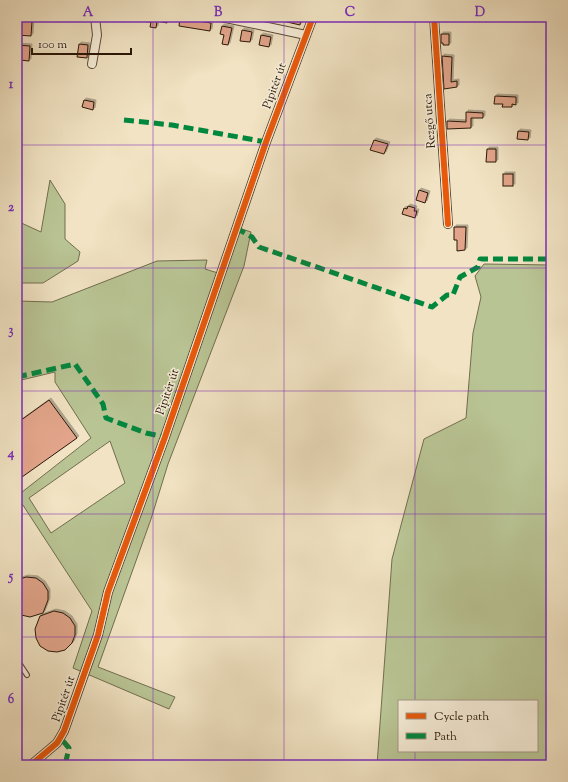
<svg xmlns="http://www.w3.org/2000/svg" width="568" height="782" font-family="'Sorts Mill Goudy',serif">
	<defs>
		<filter id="shadow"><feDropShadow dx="2" dy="-2" stdDeviation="0" flood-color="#0004"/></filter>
	</defs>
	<rect width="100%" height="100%" fill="#f1e3c3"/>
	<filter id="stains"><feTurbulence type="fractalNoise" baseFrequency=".005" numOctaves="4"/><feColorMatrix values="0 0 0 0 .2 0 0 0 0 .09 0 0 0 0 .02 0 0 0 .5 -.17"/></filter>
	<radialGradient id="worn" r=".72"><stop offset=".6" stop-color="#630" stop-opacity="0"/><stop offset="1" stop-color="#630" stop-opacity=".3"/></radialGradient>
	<g fill="#b9c494" stroke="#716e4e" fill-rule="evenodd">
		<path d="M50,180L65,204V239L80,252L78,261L43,283H17V221L41,232Z"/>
		<path d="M233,226L251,232L244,266L168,464L151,519L98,667L175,697L169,709L73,668L92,611L17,496L91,438L55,382V372L17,381V301L52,302L157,261L207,260L205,269L218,273ZM110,441L125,483L51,533L29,498Z"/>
		<path d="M484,264L551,265V765H377L392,559L424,439L466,418L473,333L481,297L475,276ZM399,701H537V751H399Z"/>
	</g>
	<g fill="#e2a58b" stroke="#291708" filter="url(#shadow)">
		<path d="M125,17H168L167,23L157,21L156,28L150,27L151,22L125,20Z"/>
		<path d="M274,17H291L301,19L300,25L274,19Z"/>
		<path d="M180,18L211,23L210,31L179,26Z"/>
		<path d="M17,20L32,21L31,36L17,35Z"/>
		<path d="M222,26L232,28L228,45L222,44L224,35L220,34Z"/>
		<path d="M242,30L252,32L250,42L240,41Z"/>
		<path d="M441,34H449V45H443V43H441Z"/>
		<path d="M261,35L271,37L269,47L259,45Z"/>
		<path d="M79,44L88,45L87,58L77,57Z"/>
		<path d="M17,45L30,46L29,61L20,60L21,52L17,51Z"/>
		<path d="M442,56L452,57L451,82L457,81V87L444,89Z"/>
		<path d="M495,96L516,97V105L512,104V107H502L503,104H494Z"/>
		<path d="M84,100L94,102L93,110L82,107Z"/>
		<path d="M466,112L483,113V118H471V128L447,129V121L466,122Z"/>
		<path d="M518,131L529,132L528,140L517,139Z"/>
		<path d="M374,140L388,144L384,154L370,150Z"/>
		<path d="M487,149H496V162H486Z"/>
		<rect x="503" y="174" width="10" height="12"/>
		<path d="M419,190L428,193L425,203L416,200Z"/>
		<path d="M408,206L415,208L414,211H417L415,218L402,214L404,208L407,209Z"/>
		<path d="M454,227H466L465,250L457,251V240H454Z"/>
		<path d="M49,400L77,438L22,477L17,470V423Z"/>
		<path d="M26,577L36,578L43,583L48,591V600L43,613L30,617L17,614V580Z"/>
		<path d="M54,611L63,613L70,618L75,626V635L72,643L65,650L57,652L48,651L40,646L36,638L35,629L40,616Z"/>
	</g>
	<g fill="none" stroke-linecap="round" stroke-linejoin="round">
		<defs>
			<path id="service" d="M17,660L27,675"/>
			<g id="minor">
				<path d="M221,17L306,35"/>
				<path d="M434,17L448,224"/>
				<path d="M92,64L97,35L95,17"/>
				<path d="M31,765L57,743L64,731L98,635L108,592L165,437L266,142L313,17"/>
			</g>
		</defs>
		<use href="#service" stroke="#5b4a37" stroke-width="6"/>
		<use href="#minor" stroke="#5b4a37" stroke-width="10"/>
		<use href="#service" stroke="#f6edd8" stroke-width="4"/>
		<use href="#minor" stroke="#f6edd8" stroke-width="8"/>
		<g stroke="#00873e" stroke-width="5" stroke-dasharray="10 5" stroke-linecap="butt">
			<path d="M124,120L172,125L266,142"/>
			<path d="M236,228L252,237L259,247L432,307L447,295H453L460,277L478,267L480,259H551"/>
			<path d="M17,377L75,364L103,404L106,418L146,433L165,437"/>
			<path d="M63,741L69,748L65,765"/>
		</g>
		<defs>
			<g id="cycleway">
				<path d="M434,17L448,224"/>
				<path d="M31,765L57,743L64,731L98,635L108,592L165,437L266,142L313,17"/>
			</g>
		</defs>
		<use href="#cycleway" stroke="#f6edd8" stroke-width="8"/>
		<use href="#cycleway" stroke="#e8590c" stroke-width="6"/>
	</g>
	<path fill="none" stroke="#7b2cbf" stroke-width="1" stroke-opacity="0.55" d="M153,17V765M284,17V765M415,17V701M17,145H551M17,268H551M17,391H551M17,514H551M17,637H551M415,751V765"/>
	<g text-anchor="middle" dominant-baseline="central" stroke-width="3" stroke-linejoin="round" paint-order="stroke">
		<g font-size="12" fill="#291708" stroke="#f6edd8">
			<text transform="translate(275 86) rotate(-70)">Pipitér út</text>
			<text transform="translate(430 121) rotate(-94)">Rezgő utca</text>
			<text transform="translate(168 392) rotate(-71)">Pipitér út</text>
			<text transform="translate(64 699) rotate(-71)">Pipitér út</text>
		</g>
	</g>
	<rect width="568" height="782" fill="none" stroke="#f1e3c3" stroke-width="44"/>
	<rect x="398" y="700" width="140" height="52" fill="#f6edd8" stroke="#a49785"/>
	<rect x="406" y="713" width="20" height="6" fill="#e8590c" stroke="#a49785"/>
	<text x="434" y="720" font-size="12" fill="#291708">Cycle path</text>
	<rect x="406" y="733" width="20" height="6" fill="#00873e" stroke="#a49785"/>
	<text x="434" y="740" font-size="12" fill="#291708">Path</text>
	<path d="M32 48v6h99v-6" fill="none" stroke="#291708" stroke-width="2"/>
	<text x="38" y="48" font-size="12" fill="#291708" stroke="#f6edd8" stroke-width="3" paint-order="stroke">100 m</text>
	<rect x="22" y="22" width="524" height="738" fill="none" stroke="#7b2cbf" stroke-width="1.5"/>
	<g font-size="13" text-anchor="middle" font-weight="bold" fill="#7b2cbf">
		<text x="88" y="16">A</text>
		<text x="218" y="16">B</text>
		<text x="350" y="16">C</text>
		<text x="480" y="16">D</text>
		<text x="11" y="88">1</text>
		<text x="11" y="211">2</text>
		<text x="11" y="334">3</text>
		<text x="11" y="457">4</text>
		<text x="11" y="580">5</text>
		<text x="11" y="703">6</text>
	</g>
	<rect width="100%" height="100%" filter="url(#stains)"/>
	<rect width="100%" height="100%" fill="url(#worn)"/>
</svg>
